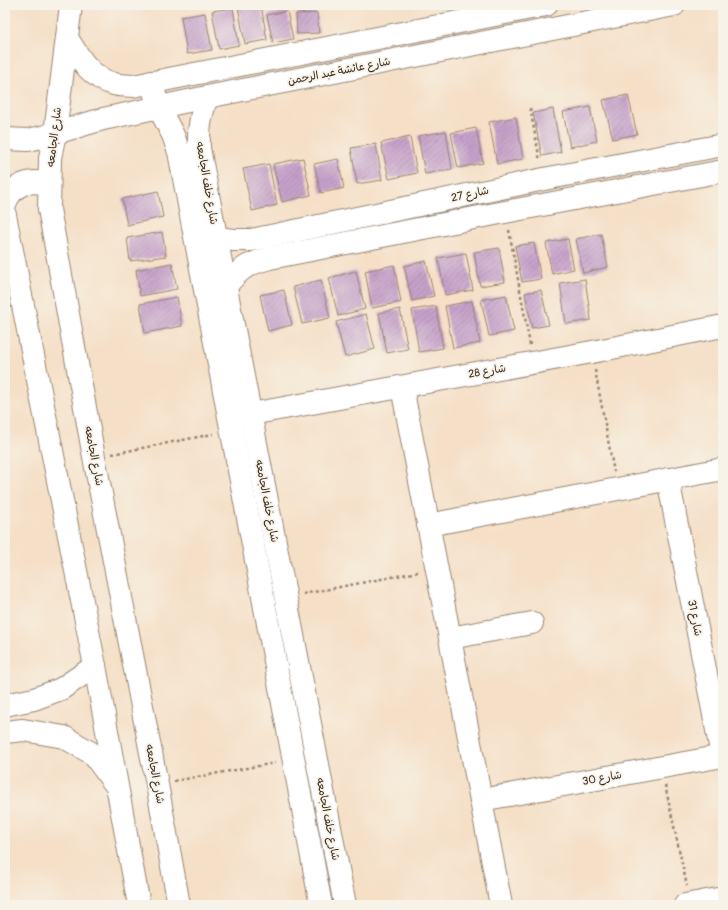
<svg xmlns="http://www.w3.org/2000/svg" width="728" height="910" font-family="Pangolin,'Playpen Sans Arabic',sans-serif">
	<defs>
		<pattern id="building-hatch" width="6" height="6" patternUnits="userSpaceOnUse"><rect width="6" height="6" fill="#c6a2cb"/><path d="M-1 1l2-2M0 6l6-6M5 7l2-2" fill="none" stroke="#a284a4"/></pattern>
	</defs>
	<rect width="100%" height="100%" fill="#f7f3e8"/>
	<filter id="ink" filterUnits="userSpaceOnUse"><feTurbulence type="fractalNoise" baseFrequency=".025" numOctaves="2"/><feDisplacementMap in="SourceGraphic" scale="8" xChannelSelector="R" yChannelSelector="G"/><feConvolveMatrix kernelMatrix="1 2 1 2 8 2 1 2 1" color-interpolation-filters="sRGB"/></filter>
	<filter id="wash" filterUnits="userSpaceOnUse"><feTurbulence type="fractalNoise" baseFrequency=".012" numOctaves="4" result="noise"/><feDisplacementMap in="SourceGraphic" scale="16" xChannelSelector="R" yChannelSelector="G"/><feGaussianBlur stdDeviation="0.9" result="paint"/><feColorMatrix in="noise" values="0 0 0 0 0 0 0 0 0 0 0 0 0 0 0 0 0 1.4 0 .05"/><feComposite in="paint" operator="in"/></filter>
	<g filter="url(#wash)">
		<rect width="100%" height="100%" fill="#f5dfc6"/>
		<g id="blocks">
			<g fill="url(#building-hatch)">
				<path d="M247,5H261L267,40L245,44L238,7Z"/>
				<path d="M233,8L239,45L219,49L212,11Z"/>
				<path d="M287,11L293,39L273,43L267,15Z"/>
				<path d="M205,13L212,50L187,54L181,17Z"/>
				<path d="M317,13L319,33L297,34L296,14Z"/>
				<path d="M628,95L637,134L613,139L603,100Z"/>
				<path d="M590,107L597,141L570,147L563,112Z"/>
				<path d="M553,109L561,152L542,156L533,113Z"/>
				<path d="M516,117L523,159L497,164L489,122Z"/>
				<path d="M476,128L483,163L458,168L451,133Z"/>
				<path d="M446,131L452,169L425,174L418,136Z"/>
				<path d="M410,137L417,173L389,179L381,143Z"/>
				<path d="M376,144L382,180L357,184L351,148Z"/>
				<path d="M303,158L311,195L282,202L273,164Z"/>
				<path d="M338,159L344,188L321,193L314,164Z"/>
				<path d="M269,164L277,205L252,211L243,169Z"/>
				<path d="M158,191L163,217L127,225L122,199Z"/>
				<path d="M162,232L166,256L130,261L127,238Z"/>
				<path d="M601,234L608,267L583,273L576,239Z"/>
				<path d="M568,239L574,269L552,274L546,243Z"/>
				<path d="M534,243L541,279L522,282L515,246Z"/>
				<path d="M499,248L505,282L480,286L474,252Z"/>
				<path d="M466,253L473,290L445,295L438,258Z"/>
				<path d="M426,261L434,296L412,301L404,266Z"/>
				<path d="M172,263L177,289L140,296L136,270Z"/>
				<path d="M394,265L401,302L372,308L365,271Z"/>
				<path d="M356,271L365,309L338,316L329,278Z"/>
				<path d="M585,279L591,320L566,324L560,283Z"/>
				<path d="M321,280L330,318L302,324L293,287Z"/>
				<path d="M284,290L292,325L268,331L260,295Z"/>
				<path d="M541,290L549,325L532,328L525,293Z"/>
				<path d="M506,295L514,331L489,336L481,300Z"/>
				<path d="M177,297L182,326L145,333L140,304Z"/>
				<path d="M472,301L480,343L453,348L445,306Z"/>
				<path d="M436,306L443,348L419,352L412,310Z"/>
				<path d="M400,309L408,349L387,353L379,313Z"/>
				<path d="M366,314L375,349L345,357L336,322Z"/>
			</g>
		</g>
	</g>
	<g filter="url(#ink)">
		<use href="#blocks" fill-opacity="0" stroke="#988472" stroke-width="1"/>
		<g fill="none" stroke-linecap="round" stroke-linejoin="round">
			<defs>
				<g id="minor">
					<path d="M71,5L55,133L50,158L49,209L94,457L157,784L179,905"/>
					<path d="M67,38C79,57 90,78 114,84C120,86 127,85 133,86L546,5"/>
					<path d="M151,82L159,108L173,135L179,152L321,905"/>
					<path d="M207,97C201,115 198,128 199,148L345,905"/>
					<path d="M5,139L28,140L42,137L103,119L207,97L674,5"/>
					<path d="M5,204C12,184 31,178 49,185"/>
					<path d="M5,215L95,666L139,905"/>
					<path d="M217,238L234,240H251L544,179L723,145"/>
					<path d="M226,286C241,268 247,264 270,258L505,212L723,171"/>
					<path d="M402,387L501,905"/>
					<path d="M251,414L592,352L723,326"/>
					<path d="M668,479L722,756"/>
					<path d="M428,525L723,469"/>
					<path d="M450,638L532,623"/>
					<path d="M5,705L34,699L61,689L95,666"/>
					<path d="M5,732L23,730L64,737L93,754L114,783"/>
					<path d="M481,800L723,756"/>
					<path d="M685,905L723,898"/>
				</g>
			</defs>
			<use href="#minor" stroke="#988472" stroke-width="24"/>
			<g stroke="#988472" stroke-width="2.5" stroke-dasharray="3 3" stroke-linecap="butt">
				<path d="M530,108L540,161"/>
				<path d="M509,230L530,345"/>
				<path d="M595,370L614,472"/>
				<path d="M112,454L213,434"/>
				<path d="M303,594L418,572"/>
				<path d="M174,781L275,763"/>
				<path d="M665,785L687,886"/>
			</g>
			<use href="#minor" stroke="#fff" stroke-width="22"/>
		</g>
	</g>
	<g text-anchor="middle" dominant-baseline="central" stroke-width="3.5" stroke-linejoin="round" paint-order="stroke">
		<g font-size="11" fill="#3b2a1e" stroke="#f7f3e8">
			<text transform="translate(339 71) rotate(-11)">شارع عائشة عبد الرحمن</text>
			<text transform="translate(54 137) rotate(-83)">شارع الجامعه</text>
			<text transform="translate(207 183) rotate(80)">شارع خلف الجامعه</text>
			<text transform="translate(470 194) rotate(-12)">شارع 27</text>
			<text transform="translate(487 371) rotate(-10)">شارع 28</text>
			<text transform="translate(94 456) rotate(79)">شارع الجامعه</text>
			<text transform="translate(267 501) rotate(79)">شارع خلف الجامعه</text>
			<text transform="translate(695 618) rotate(79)">شارع 31</text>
			<text transform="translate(155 774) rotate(79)">شارع الجامعه</text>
			<text transform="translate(602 778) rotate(-10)">شارع 30</text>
			<text transform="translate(328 819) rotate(79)">شارع خلف الجامعه</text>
		</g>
	</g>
	<rect width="728" height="910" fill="none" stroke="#f7f3e8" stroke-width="20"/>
</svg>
